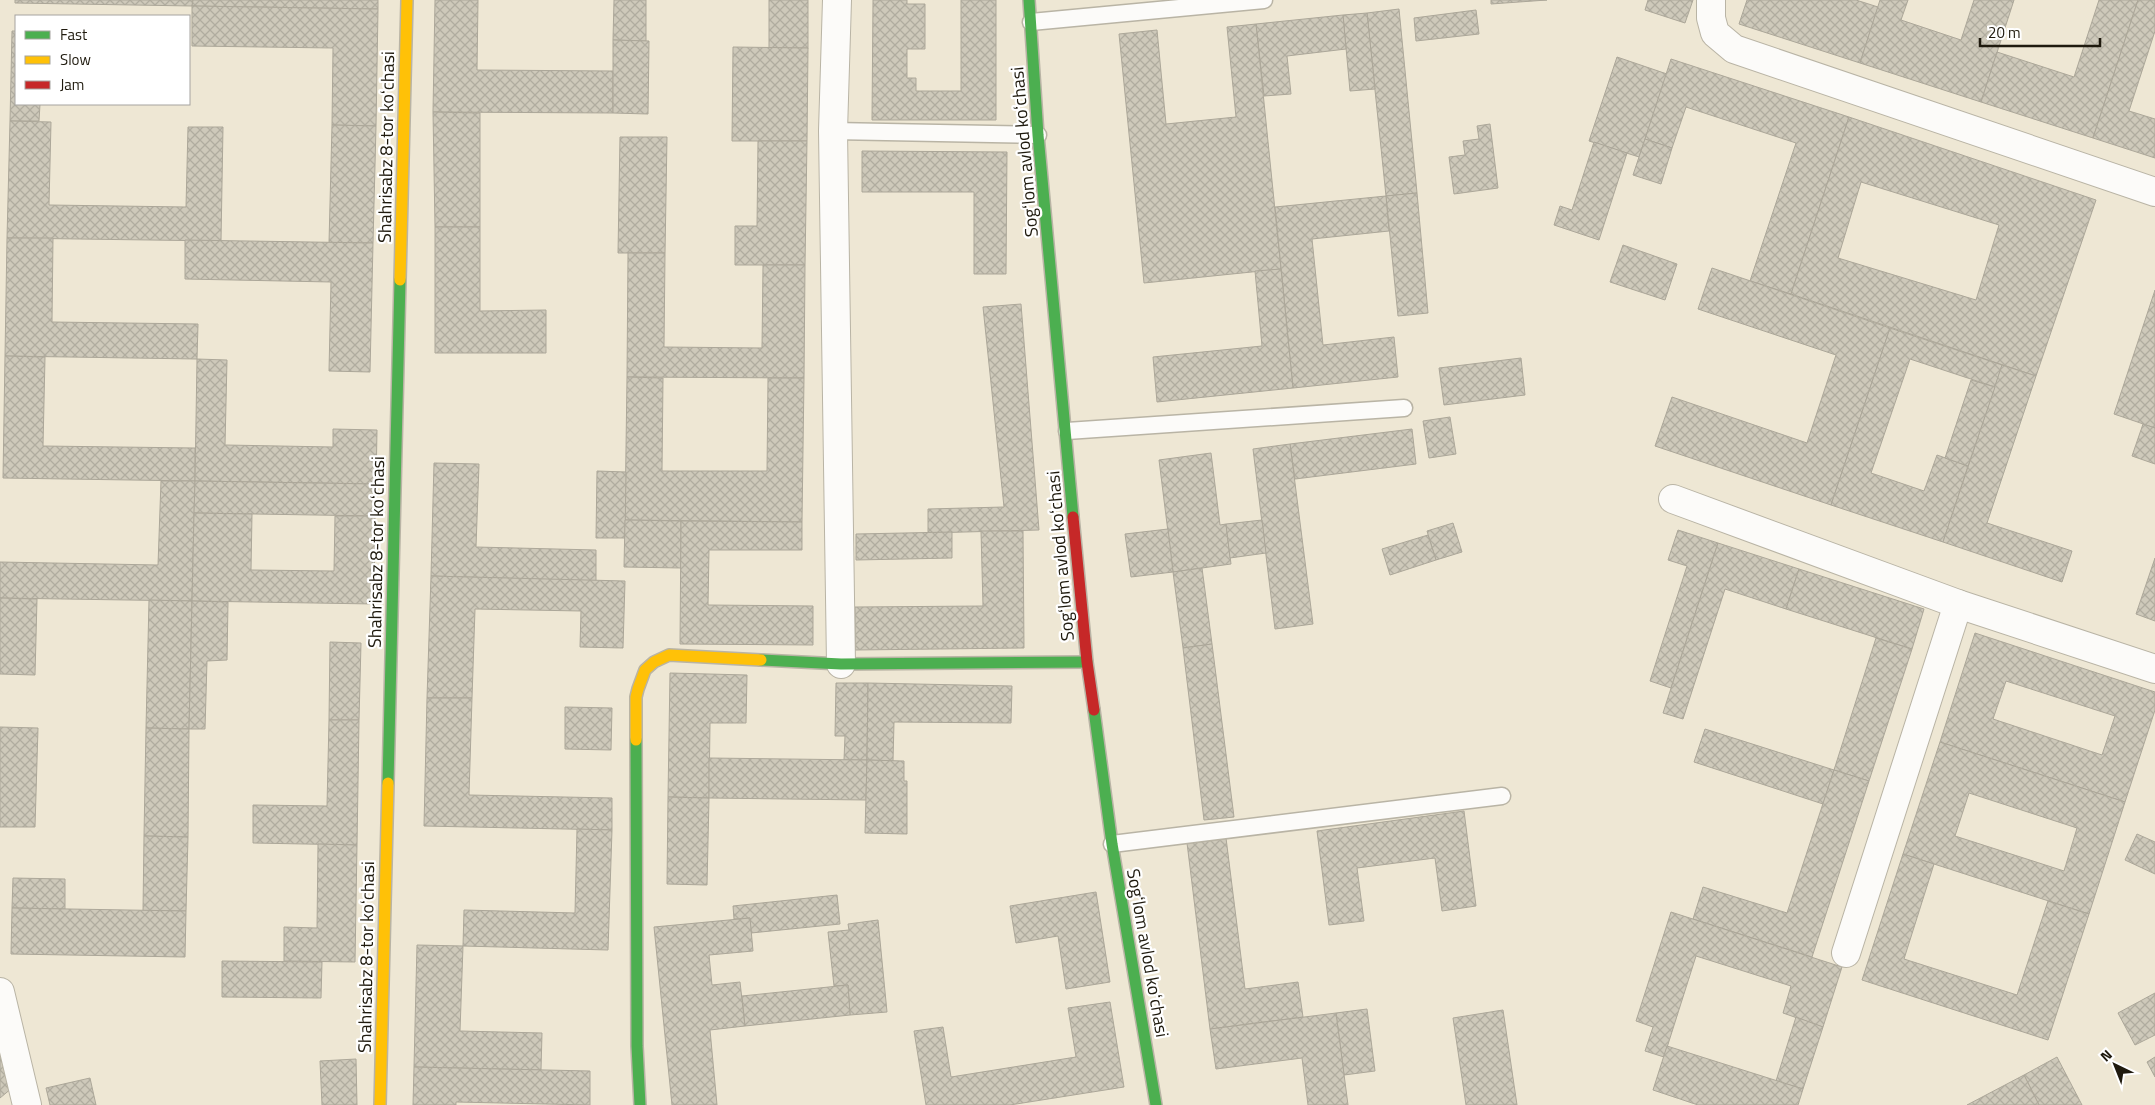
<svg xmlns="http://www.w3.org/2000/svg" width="2155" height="1105" font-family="'Titillium Web',sans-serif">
	<defs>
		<pattern id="building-cross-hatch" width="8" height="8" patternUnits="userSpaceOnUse" patternTransform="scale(1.25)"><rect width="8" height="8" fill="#cec9ba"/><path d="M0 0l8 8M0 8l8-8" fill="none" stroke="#b0ac9f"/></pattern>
	</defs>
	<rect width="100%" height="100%" fill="#eee7d4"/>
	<g fill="url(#building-cross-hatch)" stroke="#aca799" fill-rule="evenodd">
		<path d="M15,0H193L192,6L15,3Z"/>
		<path d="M193,0H378V9L192,6Z"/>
		<path d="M435,0H478L477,70L613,71V113L433,112Z"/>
		<path d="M614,0H646V41L613,40Z"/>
		<rect x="769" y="0" width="39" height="48"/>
		<path d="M873,0H907V4H925V49H907V78H916V91H961V0H996V120H872Z"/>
		<path d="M1491,0H1547L1491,4Z"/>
		<path d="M1648,0H1693L1685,23L1645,10Z"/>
		<path d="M1747,0H1856L1878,7L1860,63L1739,24Z"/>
		<path d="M1880,0H1908L1901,20L1961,40L1974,0H2014L1981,102L1860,63Z"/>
		<path d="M2099,0H2138L2093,138L1981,102L1997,52L2074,77Z"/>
		<path d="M2138,0H2155V31L2129,111L2155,119V158L2093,138Z"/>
		<path d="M192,6L378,9L376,126L332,125L333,48L192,46Z"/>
		<path d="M1399,9L1417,193L1386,196L1367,13Z"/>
		<path d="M1476,10L1479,34L1416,41L1414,18Z"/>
		<path d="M1367,13L1375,89L1350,91L1343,15Z"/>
		<path d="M1343,15L1346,49L1287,56L1291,94L1264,96L1256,24Z"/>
		<path d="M1256,24L1281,269L1144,283L1119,34L1157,30L1166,124L1236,117L1227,27Z"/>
		<path d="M12,31H16V104H40L39,121H10Z"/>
		<path d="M613,40L649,41L648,114L613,113Z"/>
		<path d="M733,47L808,48L807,141H732Z"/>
		<path d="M1617,57L1667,74L1639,157L1589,141Z"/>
		<path d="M1671,59L1849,117L1791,294L1750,281L1796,143L1686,107L1672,148L1645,139Z"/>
		<path d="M433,112L480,113V227H435Z"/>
		<path d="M1849,117L2096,200L2036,376L1791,294ZM1861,182L1999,225L1976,300L1838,258Z"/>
		<path d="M10,121L51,122L49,205L186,207L188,127H223L221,241L7,238Z"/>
		<path d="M1490,124L1498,188L1454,194L1449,157L1465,155L1463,141L1479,139L1477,126Z"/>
		<path d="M332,125L376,126L373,243H329Z"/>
		<path d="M620,137H667L665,253H618Z"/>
		<path d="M1645,139L1672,148L1661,184L1633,175Z"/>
		<path d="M758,141H807L805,265H735V226H757Z"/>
		<path d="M1594,142L1627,153L1599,240L1554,225L1560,206L1572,210Z"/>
		<path d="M862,151L1007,152L1006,274H974V192H862Z"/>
		<path d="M1417,193L1428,313L1398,316L1386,196Z"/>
		<path d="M1386,196L1389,231L1312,239L1323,345L1394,337L1398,377L1293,388L1275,207Z"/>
		<path d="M435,227H480V311L546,310V353H435Z"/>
		<path d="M7,238H53L52,322L198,324L197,359L5,356Z"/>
		<path d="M185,240L373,243L370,372L329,371L331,282L185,279Z"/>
		<path d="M1623,245L1677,264L1665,300L1610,282Z"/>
		<path d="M628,253H665L664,347L762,348L763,265H805L804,378L627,377Z"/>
		<path d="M1712,268L1890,328L1831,505L1655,446L1672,397L1807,443L1836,355L1698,309Z"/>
		<path d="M1281,269L1293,388L1157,402L1153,357L1262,346L1255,271Z"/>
		<path d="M2155,290V428L2114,414Z"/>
		<path d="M1021,304L1039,530L928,533V509L1004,507L983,307Z"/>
		<path d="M1890,328L2002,365L1995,387L1910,359L1871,473L1924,491L1937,455L1968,466L1943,542L1831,505Z"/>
		<path d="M5,356L45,357L43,446L195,448V481L3,478Z"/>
		<path d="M1521,358L1525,395L1444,405L1439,368Z"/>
		<path d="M197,359L227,360L225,445L333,447V429L377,430L376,484L195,481Z"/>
		<path d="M2002,365L2036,376L1987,523L2072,551L2062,582L1943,542Z"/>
		<path d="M627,377L663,378L662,471H767L768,378H804L802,522L625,520Z"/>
		<path d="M1971,380L1995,387L1968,466L1945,458Z"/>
		<path d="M1450,417L1456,454L1429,458L1423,421Z"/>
		<path d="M2143,424L2155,428V464L2132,456Z"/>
		<path d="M1412,429L1416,464L1295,479L1290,444Z"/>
		<path d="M1290,444L1313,624L1275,629L1253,449Z"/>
		<path d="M1211,453L1220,525L1226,524L1231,564L1173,572L1159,460Z"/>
		<path d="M434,463L479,464L476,547L596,550V581L431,576Z"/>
		<path d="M597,471L626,472L625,538H596Z"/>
		<path d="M161,481H195L192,601L0,598V562L158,565Z"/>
		<path d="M195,481L376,484L375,516L194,513Z"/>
		<path d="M194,513L252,514L251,570L334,571L335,516H375L374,604L192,601Z"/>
		<path d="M625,520L681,521V568L624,567Z"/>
		<path d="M1262,520L1266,553L1230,558L1226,524Z"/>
		<path d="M681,521L802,522V550H709L708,605L813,606V645L680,644Z"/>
		<path d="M1453,523L1462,552L1436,560L1427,531Z"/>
		<path d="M1168,529L1173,572L1131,577L1125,534Z"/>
		<path d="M1678,530L1718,543L1671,688L1650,681L1687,566L1668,560Z"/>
		<path d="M981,531H1023L1024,648L855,650V607L983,606Z"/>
		<path d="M952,532V558L856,560V534Z"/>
		<path d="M1428,535L1436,560L1390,575L1382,549Z"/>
		<path d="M1718,543L1799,569L1786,609L1725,589L1683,719L1663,713Z"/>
		<path d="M2155,558V621L2136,614Z"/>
		<path d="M1202,568L1212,644L1183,648L1173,572Z"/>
		<path d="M1799,569L1924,609L1912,649L1786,609Z"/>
		<path d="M431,576L625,581L623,648L580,647L581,611L475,609L472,698H427Z"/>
		<path d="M0,598L37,599L35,675L0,674Z"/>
		<path d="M149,600L192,601L189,729L146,728Z"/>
		<path d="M192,601L228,602L227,660L207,661L205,729H189Z"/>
		<path d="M1975,633L2155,692V710L2125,802L1940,742ZM2006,681L2115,716L2102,755L1993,719Z"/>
		<path d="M1876,638L1912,649L1869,781L1834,770Z"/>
		<path d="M330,642L361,643L359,720H329Z"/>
		<path d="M1212,644L1234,817L1204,820L1183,648Z"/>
		<path d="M670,673L747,675L746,723H710L709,798L668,797Z"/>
		<path d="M836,683H868L867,760H844L845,736H835Z"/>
		<path d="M868,683L1012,686L1011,723L894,722L893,761L867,760Z"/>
		<path d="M427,698H472L469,795L612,798V830L424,826Z"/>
		<path d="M565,707L612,708L611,750L565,749Z"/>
		<path d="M329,720H359L357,845L253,843V805L327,806Z"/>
		<path d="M0,727L38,728L35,827H0Z"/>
		<path d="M146,728L189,729L188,837L144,836Z"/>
		<path d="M1705,729L1834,770L1823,804L1694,762Z"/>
		<path d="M1940,742L2125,802L2089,914L1903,854ZM1969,793L2077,828L2064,871L1955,836Z"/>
		<path d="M709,758L867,760L866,800L709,798Z"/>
		<path d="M867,760L904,761V781H907V834L865,833Z"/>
		<path d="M1834,770L1869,781L1812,957L1693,919L1703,887L1787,913Z"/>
		<path d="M668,797L709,798L707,885L667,884Z"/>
		<path d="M1464,811L1476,906L1442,911L1435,858L1357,868L1364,921L1329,925L1317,831Z"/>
		<path d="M577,829L612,830L608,950L463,946L464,910L575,913Z"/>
		<path d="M2137,834L2155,842V874L2125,860Z"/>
		<path d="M144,836L188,837L186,911H143Z"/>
		<path d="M1226,838L1245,989L1298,982L1303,1017L1210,1029L1187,843Z"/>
		<path d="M318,844L357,845L355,962L284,961V927L317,928Z"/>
		<path d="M1903,854L1934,864L1904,959L2017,995L2048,901L2089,914L2048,1040L1862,980Z"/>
		<path d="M13,878L65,879V909L12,908Z"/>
		<path d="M1096,892L1110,982L1066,989L1058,936L1016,943L1010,906Z"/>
		<path d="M837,895L840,924L751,933L750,918L734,919L733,906Z"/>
		<path d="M12,908L186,911L185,957L11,954Z"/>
		<path d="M1671,912L1842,967L1823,1027L1783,1013L1791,986L1696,956L1664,1057L1645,1051L1653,1027L1636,1021Z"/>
		<path d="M750,918L753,951L709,955L712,985L740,982L745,1026L710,1030L717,1105H672L654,927Z"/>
		<path d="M878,920L887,1012L850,1015L848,985L834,986L828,932L849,930L848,924Z"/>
		<path d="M417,945L463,946L460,1031L542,1033L541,1070L414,1067Z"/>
		<path d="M222,961L322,962L321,998L222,997Z"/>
		<path d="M848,985L850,1015L745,1026L742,996Z"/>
		<path d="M2155,993V1035L2135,1045L2118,1013Z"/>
		<path d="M1110,1002L1124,1087L1010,1105H926L914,1031L943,1027L951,1077L1076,1057L1068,1008Z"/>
		<path d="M1367,1009L1375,1071L1344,1075L1336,1013Z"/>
		<path d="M1503,1010L1517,1105H1466L1453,1018Z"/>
		<path d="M1336,1013L1348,1105H1308L1302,1058L1216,1069L1210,1029Z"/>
		<path d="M1796,1017L1823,1027L1803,1089L1776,1081Z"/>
		<path d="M0,1046L12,1088L0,1098Z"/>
		<path d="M1667,1046L1803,1089L1798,1105H1698L1653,1090Z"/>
		<path d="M2057,1057L2082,1105H2039L2024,1075Z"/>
		<path d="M2155,1057V1077L2147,1062Z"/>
		<path d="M356,1059L357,1105H322L320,1061Z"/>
		<path d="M414,1067L590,1071V1105L456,1102V1105H413Z"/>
		<path d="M2024,1075L2039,1105H1967Z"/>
		<path d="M90,1078L96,1105H50L46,1088Z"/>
	</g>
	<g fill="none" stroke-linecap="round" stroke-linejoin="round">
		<defs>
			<g id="lane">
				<path d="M1031,22L1264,0"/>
				<path d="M833,131L1038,135"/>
				<path d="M1067,431L1404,408"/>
				<path d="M1112,844L1502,796"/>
			</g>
			<g id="street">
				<path d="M837,0L833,131L841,664"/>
				<path d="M1711,0V18L1715,33L1734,49L2155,192"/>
				<path d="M1673,499L1958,604L2155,669"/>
				<path d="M1846,953L1958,604"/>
				<path d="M0,992L27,1105"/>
			</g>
			<g id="fast">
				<path d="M1029,0L1038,135L1073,517"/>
				<path d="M761,660L841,664L1087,662"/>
				<path d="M1094,710L1112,844L1156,1105"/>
				<path d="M636,740L637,1046L640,1105"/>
				<path d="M388,783L400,280"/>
			</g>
			<g id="slow">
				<path d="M400,280L407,0"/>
				<path d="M636,740V697L638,689L645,670L654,662L669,655L761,660"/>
				<path d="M380,1105L388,783"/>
			</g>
			<path id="jam" d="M1073,517L1087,662L1094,710"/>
		</defs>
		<use href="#lane" stroke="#b9b4a5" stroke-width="19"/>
		<use href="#street" stroke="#b9b4a5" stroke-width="30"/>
		<use href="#fast" stroke="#b9b4a5" stroke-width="14"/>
		<use href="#slow" stroke="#b9b4a5" stroke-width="14"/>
		<use href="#jam" stroke="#b9b4a5" stroke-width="14"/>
		<use href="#lane" stroke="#fcfbf9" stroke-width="16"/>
		<use href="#street" stroke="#fcfbf9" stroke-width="28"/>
		<use href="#fast" stroke="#4caf50" stroke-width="11"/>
		<use href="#slow" stroke="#ffc107" stroke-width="11"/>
		<use href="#jam" stroke="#c62828" stroke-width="11"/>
	</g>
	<g text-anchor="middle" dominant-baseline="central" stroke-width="4.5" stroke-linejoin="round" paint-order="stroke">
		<g font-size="18" fill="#1f1a0e" stroke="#fff">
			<text transform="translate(386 147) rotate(-89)">Shahrisabz 8-tor koʻchasi</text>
			<text transform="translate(1024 152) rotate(-95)">Sogʻlom avlod koʻchasi</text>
			<text transform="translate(376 552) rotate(-89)">Shahrisabz 8-tor koʻchasi</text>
			<text transform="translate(1060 556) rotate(-95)">Sogʻlom avlod koʻchasi</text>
			<text transform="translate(1148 953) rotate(80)">Sogʻlom avlod koʻchasi</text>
			<text transform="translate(366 957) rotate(-89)">Shahrisabz 8-tor koʻchasi</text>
		</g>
	</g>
	<rect x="15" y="15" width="175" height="90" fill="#ffffff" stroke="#a5a39f"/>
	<rect x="25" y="31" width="25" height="8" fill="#4caf50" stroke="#a5a39f"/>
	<text x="60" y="40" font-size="15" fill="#1f1a0e">Fast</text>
	<rect x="25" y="56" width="25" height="8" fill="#ffc107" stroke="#a5a39f"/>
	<text x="60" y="65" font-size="15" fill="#1f1a0e">Slow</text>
	<rect x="25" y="81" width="25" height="8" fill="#c62828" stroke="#a5a39f"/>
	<text x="60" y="90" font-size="15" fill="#1f1a0e">Jam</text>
	<g transform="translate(2115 1065) rotate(317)" stroke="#ffffff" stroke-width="4" paint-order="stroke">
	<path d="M0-4L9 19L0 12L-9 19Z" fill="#1f1a0e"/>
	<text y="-8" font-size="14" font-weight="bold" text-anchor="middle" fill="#1f1a0e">N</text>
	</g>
	<path d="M1980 38v8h120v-8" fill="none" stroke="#1f1a0e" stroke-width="2.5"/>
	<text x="1988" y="38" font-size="15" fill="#1f1a0e" stroke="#ffffff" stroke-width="4" paint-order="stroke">20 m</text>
</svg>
